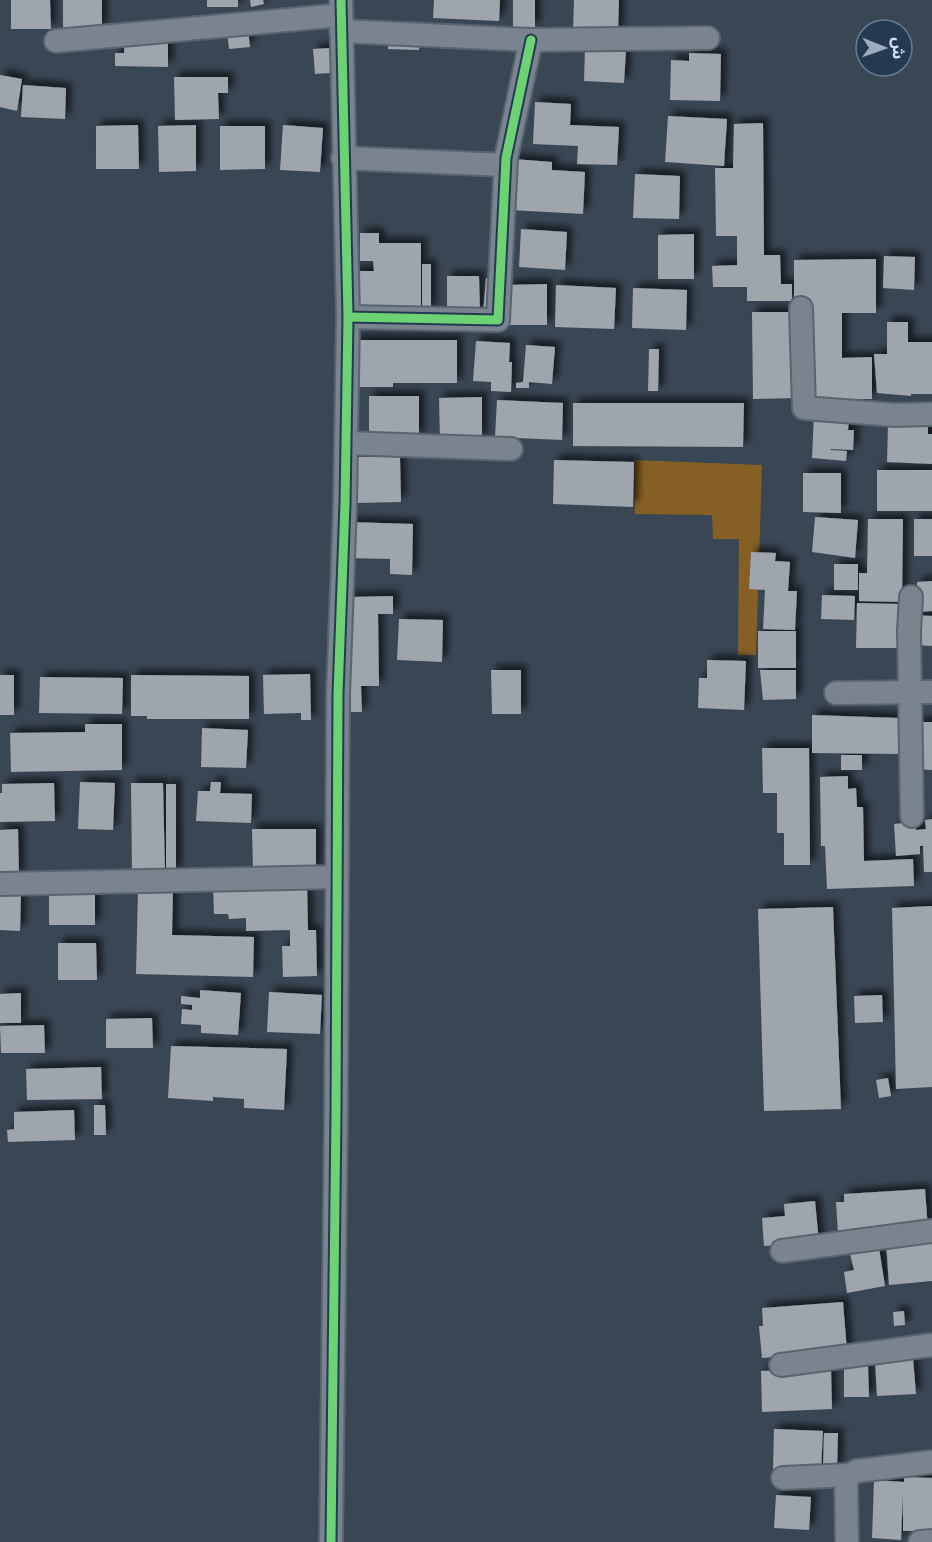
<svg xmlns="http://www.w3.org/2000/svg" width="932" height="1542" font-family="Ubuntu,'Noto Sans Arabic',sans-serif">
	<defs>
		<filter id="shadow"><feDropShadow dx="5.5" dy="-5.5" stdDeviation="3" flood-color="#0009"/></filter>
	</defs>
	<rect width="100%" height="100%" fill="#394654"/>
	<path fill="#865f24" d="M634,460L762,465L756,655H738L739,539H713L712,515L635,514Z"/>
	<g fill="#9ea5ad" filter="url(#shadow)">
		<path d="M11,0H50L51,29H11Z"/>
		<rect x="63" y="0" width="39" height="30"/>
		<rect x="207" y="0" width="31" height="7"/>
		<path d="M250,0H263L264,4L251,7Z"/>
		<path d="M434,0H500L499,21L433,18Z"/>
		<path d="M513,0H535V28L513,27Z"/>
		<path d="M574,0H619L618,32L573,30Z"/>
		<path d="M248,30L250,47L229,49L227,31Z"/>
		<path d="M125,37H168V67L115,66V53H124Z"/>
		<path d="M389,37L420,39L419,50L388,49Z"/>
		<path d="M329,48L331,73L315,74L313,49Z"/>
		<path d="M585,48L626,50L624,83L584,81Z"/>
		<path d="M689,53L721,54L720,101L670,100L671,60L689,61Z"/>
		<path d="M0,75L22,79L17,111L0,107Z"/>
		<path d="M174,77H228V93H218L219,119L175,120Z"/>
		<path d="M23,85L66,88L65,119L21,117Z"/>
		<path d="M535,102L571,104L570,125L619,127L617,165L577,164L578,146L533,144Z"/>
		<path d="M668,116L727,119L724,166L665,162Z"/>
		<path d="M763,123L764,255H780L781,284H792V301H747V287H713L712,266L737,265V236H716L715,168H733L734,124Z"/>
		<path d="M138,125L139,169H96V126Z"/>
		<path d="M196,125V171L159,172L158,126Z"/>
		<path d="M283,125L323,128L320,172L280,170Z"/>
		<path d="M220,126H265V169L220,170Z"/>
		<path d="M513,159L552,162V170L585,172L583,214L510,210Z"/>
		<path d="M635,174L680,176L679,219L633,218Z"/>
		<path d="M521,229L567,232L565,270L519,267Z"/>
		<path d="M360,233H379V243H421V312H352V271H374L373,261H360Z"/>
		<path d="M694,234V279H658V235Z"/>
		<path d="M884,256L915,257L914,290L883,288Z"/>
		<path d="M876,259V313H842V358L872,357V399H809L794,305V260Z"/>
		<rect x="422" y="264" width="9" height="47"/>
		<path d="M447,276H479L480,314L447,315Z"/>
		<path d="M486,278L499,279L496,315L483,314Z"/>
		<path d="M547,284V325H507V285Z"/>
		<path d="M556,285L616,288L614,329L555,327Z"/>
		<path d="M633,288L687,290L686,330L632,328Z"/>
		<path d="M752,312H796L797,398L753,399Z"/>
		<path d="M887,322H908V342H932V394H911V396L877,393L874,354H887Z"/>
		<path d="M354,340H457V383H393V387H354Z"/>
		<path d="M476,341L510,343L509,362H512L511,392L491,391V382L473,381Z"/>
		<path d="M526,345L555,347L552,384L529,382V388H516V383L523,382Z"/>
		<path d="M649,349H659L658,391H648Z"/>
		<rect x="369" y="396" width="50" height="41"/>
		<path d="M482,397V439H440L439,398Z"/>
		<path d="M497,400L563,403L562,440L495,437Z"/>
		<path d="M573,403H744L743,447L573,446Z"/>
		<path d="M814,414L849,416L848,430H854L853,450L831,449V450L847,451L846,461L812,458Z"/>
		<path d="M888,424L928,425V434H932V464L887,462Z"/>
		<path d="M357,457H400L401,502L358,503Z"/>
		<path d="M554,460L634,462L633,507L553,504Z"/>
		<rect x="877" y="470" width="55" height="41"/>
		<path d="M803,473H841V513L803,512Z"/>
		<path d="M815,517L858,520L855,558L812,552Z"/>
		<path d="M868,519H903L902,602L859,601V573H867Z"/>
		<rect x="914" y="519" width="18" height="37"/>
		<path d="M348,522L413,524L412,575L390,574V559L347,558Z"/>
		<path d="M751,552L776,553L775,561L790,562L788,591H797L795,630L763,629L765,590L749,589Z"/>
		<rect x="834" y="564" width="24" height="26"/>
		<path d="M932,581V611L917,612V582Z"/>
		<path d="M822,595L855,596L854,620L821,619Z"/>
		<path d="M393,596V614H378L379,686H361L362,712H351L349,597Z"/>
		<path d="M857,603L899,604L898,648H856Z"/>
		<path d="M914,615L932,616V646L913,645Z"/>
		<path d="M399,619L443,620L442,662L397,660Z"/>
		<rect x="758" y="631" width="38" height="37"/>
		<path d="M707,660L746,661L744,710L698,708L699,678H707Z"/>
		<path d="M491,670H521V714H492Z"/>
		<path d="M760,670H796V699L763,700Z"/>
		<path d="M310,674L311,720H301V713L264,714L263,675Z"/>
		<rect x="0" y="675" width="14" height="40"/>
		<path d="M131,675L249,676V719H147V716H131Z"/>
		<path d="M40,677L123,678L122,714L39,713Z"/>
		<path d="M812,715L899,718V754L812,753Z"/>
		<path d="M917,722H932V770L915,769Z"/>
		<path d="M85,724H122V770L11,772L10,733L85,732Z"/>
		<path d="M202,728L248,730L246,768L201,767Z"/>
		<path d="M762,748H809L810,865H784V833H777V793H763Z"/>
		<rect x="841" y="755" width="21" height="15"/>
		<path d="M848,776V789L856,788L857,807H863L864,861L913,859L914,886L827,889L825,846H821L820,777Z"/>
		<path d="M80,782L115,783L113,830L78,829Z"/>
		<path d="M211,782H221L220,793L252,794L251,823L196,821L198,791H210Z"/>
		<path d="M54,783L55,821L0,822V793H2V784Z"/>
		<path d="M131,783H163L165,874L132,875Z"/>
		<path d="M166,784H176V873L166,872Z"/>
		<path d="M932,819V872H924L923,846H920V854L896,856L894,824L916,822V830L926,829L925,820Z"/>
		<path d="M18,829L19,876H0V830Z"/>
		<path d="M252,829H316V871H253Z"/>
		<path d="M307,884L308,930H316L317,976L283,977L282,946H290V930L246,931V918L229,919L228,914H214L213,887Z"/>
		<path d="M138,888L173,889L172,935L254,937L253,977L136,974Z"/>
		<rect x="49" y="890" width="46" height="35"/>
		<path d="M0,894H21L20,931L0,930Z"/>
		<path d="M932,906V1087L896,1089L892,908Z"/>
		<path d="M833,907L841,1109L764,1111L758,909Z"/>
		<path d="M58,943H96L97,980H58Z"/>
		<path d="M200,990L241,993L238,1035L201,1033V1025L181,1024L182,1009L192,1010V1005L181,1004V996L200,998Z"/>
		<path d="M269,992L322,995L320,1034L267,1032Z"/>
		<path d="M21,993V1023H0V994Z"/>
		<path d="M882,995L883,1022L855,1023L854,996Z"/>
		<path d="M152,1018L153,1048H106V1019Z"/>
		<path d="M44,1025L45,1053H1L0,1026Z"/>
		<path d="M171,1046L287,1049L284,1110L244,1108V1099L213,1097V1101L168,1098Z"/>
		<path d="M101,1067L102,1099L27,1100L26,1069Z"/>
		<path d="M888,1078L891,1096L879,1098L876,1080Z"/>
		<path d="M94,1105H105L106,1135H94Z"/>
		<path d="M74,1110L75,1140L8,1142L7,1130L14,1129V1112Z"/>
		<path d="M925,1189L928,1229L838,1234L836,1202H844V1194Z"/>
		<path d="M815,1201L819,1242L764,1246L762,1218L785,1216L784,1204Z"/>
		<path d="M932,1238V1281L889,1285L886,1242Z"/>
		<path d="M879,1248L885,1286L847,1293L844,1272L854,1270L850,1254Z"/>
		<path d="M843,1302L847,1351L762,1358L759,1326H763L762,1308Z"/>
		<path d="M904,1311L905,1325L894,1326L893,1312Z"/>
		<path d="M913,1358L916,1394L877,1396L875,1361Z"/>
		<path d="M868,1365L869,1397H844V1366Z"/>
		<path d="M831,1369L832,1409L762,1412L761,1371Z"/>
		<path d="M774,1429L823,1431L821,1471L773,1469Z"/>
		<path d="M824,1433H838L837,1470L823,1469Z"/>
		<path d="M904,1477L932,1478V1531H903V1495L901,1540L872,1538L874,1480L904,1482Z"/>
		<path d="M776,1495L811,1497L809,1530L774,1528Z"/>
	</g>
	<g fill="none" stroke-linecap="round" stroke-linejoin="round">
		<defs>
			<g id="street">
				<path d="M341,31L531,40L708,38"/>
				<path d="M56,41L341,15"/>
				<path d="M343,158L505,165"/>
				<path d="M801,308L804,408L895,415L932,414"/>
				<path d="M348,317L498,320L506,158L531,40"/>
				<path d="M346,443L511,449"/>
				<path d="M911,597L909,631L912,816"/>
				<path d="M836,693L932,692"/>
				<path d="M0,884L337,877"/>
				<path d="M782,1251L932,1231"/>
				<path d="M781,1365L932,1345"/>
				<path d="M783,1478L849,1475"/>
				<path d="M331,1542L336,1113L338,694L345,504L348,317L341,0"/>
				<path d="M847,1542L846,1483L849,1475L857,1471L932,1462"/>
				<path d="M920,1542L932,1541"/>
			</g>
		</defs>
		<use href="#street" stroke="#586470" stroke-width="26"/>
		<use href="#street" stroke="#7a848f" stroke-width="22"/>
		<defs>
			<g id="cycleway">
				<path d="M348,317L498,320L506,158L531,40"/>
				<path d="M331,1542L336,1113L338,694L345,504L348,317L341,0"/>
			</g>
		</defs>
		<use href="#cycleway" stroke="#243a53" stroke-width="13"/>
		<use href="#cycleway" stroke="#6cd273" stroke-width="9"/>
	</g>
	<g transform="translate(884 48) rotate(91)"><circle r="28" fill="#243a53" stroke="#6a7d92" stroke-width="1.5"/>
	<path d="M0-4.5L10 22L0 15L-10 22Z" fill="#9dabba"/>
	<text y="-9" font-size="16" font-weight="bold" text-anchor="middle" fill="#d3e1f1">ش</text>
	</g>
</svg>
